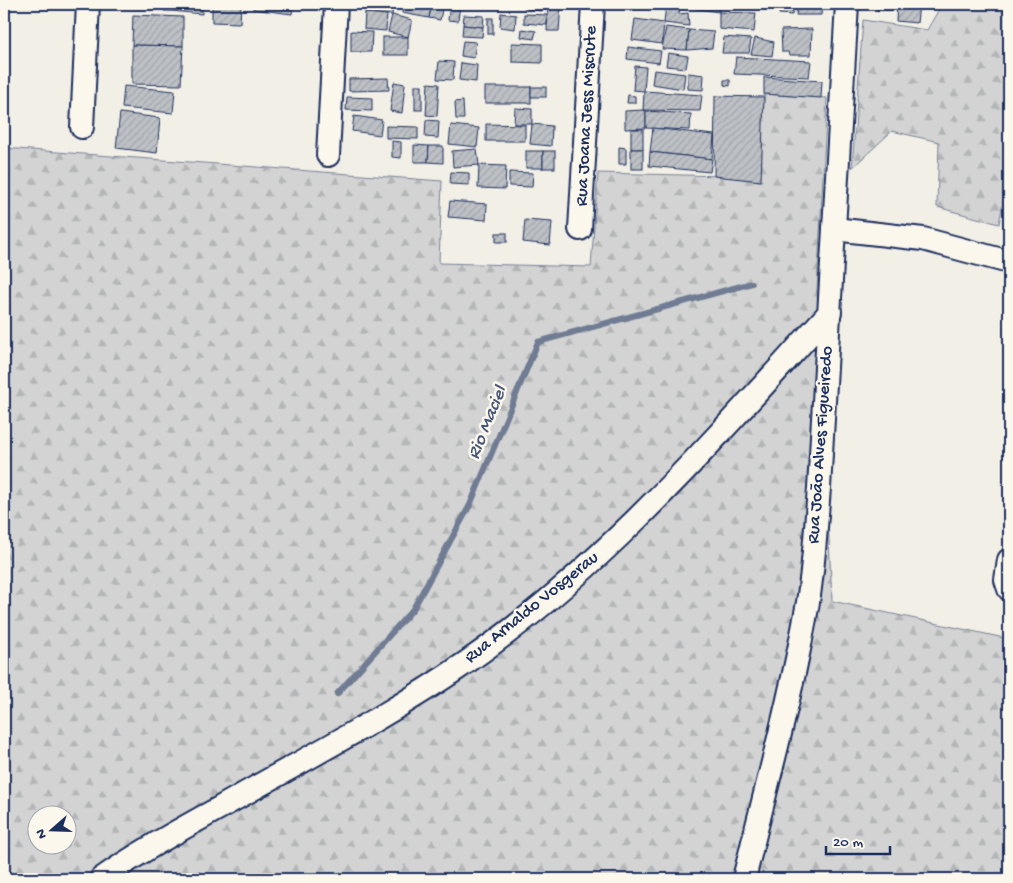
<svg xmlns="http://www.w3.org/2000/svg" width="1013" height="883" font-family="'Gochi Hand',sans-serif">
	<defs>
		<pattern id="forest-firs" width="22" height="20" patternUnits="userSpaceOnUse" patternTransform="scale(1.25)"><rect width="22" height="20" fill="#d2d3d2"/><path d="M5 1l3.5 6h-7zM16 11l3.5 6h-7z" fill="#b4b5b7"/></pattern>
		<pattern id="building-hatch" width="6" height="6" patternUnits="userSpaceOnUse" patternTransform="scale(1.25)"><rect width="6" height="6" fill="#bdc0c4"/><path d="M-1 1l2-2M0 6l6-6M5 7l2-2" fill="none" stroke="#a2a5ab"/></pattern>
	</defs>
	<rect width="100%" height="100%" fill="#f2efe6"/>
	<filter id="ink" filterUnits="userSpaceOnUse"><feTurbulence type="fractalNoise" baseFrequency=".02" numOctaves="2"/><feDisplacementMap in="SourceGraphic" scale="10" xChannelSelector="R" yChannelSelector="G"/><feConvolveMatrix kernelMatrix="1 2 1 2 8 2 1 2 1" color-interpolation-filters="sRGB"/></filter>
	<g filter="url(#ink)">
		<g fill="url(#forest-firs)" stroke="#768198" fill-rule="evenodd">
			<path d="M942,4H1009V169L999,224L937,207L939,142L892,131L852,168L863,20L927,30Z"/>
			<path d="M764,94L827,98L817,291L832,601L1009,639V879H4V148L442,181L439,263L591,267L598,173L725,176L760,181ZM38,816H68V846H38Z"/>
		</g>
		<g fill="none" stroke-linecap="round" stroke-linejoin="round">
			<g stroke="#707b93" stroke-width="6">
				<path d="M337,694L413,609L470,505L538,342L752,283"/>
				<path d="M197,879L198,874"/>
			</g>
		</g>
		<g fill="url(#building-hatch)" stroke="#1b2f5e">
			<path d="M165,4H172L171,11H164Z"/>
			<path d="M172,4H202V14L171,11Z"/>
			<path d="M212,4H241L240,23L212,22Z"/>
			<path d="M253,4H293L292,14L253,9Z"/>
			<path d="M366,4H393L392,15L365,13Z"/>
			<path d="M403,4H432L429,18L402,13Z"/>
			<path d="M432,4H443L440,20L429,18Z"/>
			<path d="M450,4H460L458,21L448,20Z"/>
			<path d="M499,4H519L518,7Z"/>
			<path d="M525,4H542L541,11L524,8Z"/>
			<path d="M548,4H561L559,31H547Z"/>
			<path d="M684,4H719V12L685,7Z"/>
			<path d="M780,4H794L792,15L779,14Z"/>
			<path d="M797,4H822L821,15H796Z"/>
			<path d="M878,4H893L892,10H877Z"/>
			<path d="M897,4H919L917,23L896,21Z"/>
			<path d="M666,5L680,8L679,14L688,13L689,26L664,23Z"/>
			<path d="M719,12L756,13L754,32L719,29Z"/>
			<path d="M365,13L387,15L386,31L364,29Z"/>
			<path d="M501,13L516,15L515,29L500,27Z"/>
			<path d="M524,14L547,15V25L524,23Z"/>
			<path d="M133,15L183,17V46L132,45Z"/>
			<path d="M392,15L412,20L408,37L388,32Z"/>
			<path d="M464,15L484,16L483,27L463,25Z"/>
			<rect x="488" y="18" width="5" height="16"/>
			<path d="M635,19L664,23L662,44L632,40Z"/>
			<path d="M463,25L483,27L482,37L462,36Z"/>
			<path d="M666,27L689,30L687,50L662,49Z"/>
			<path d="M522,29L536,31L534,39L521,37Z"/>
			<path d="M812,29L811,55H789L788,52H782L781,30Z"/>
			<path d="M689,30L714,32L712,48L687,50Z"/>
			<path d="M351,31L372,32L371,52H351Z"/>
			<rect x="383" y="37" width="25" height="18"/>
			<path d="M724,37L751,39L749,53H722Z"/>
			<path d="M755,38L774,42L772,56L751,54Z"/>
			<path d="M463,41L476,42L474,58L461,56Z"/>
			<path d="M512,43L542,44V63L512,62Z"/>
			<path d="M132,45L183,46L181,85L132,84Z"/>
			<path d="M628,47L661,51L659,63L627,59Z"/>
			<path d="M668,53L688,56L686,68L666,66Z"/>
			<path d="M736,57L811,61L809,77L734,74Z"/>
			<path d="M439,61L454,62L453,80L437,79Z"/>
			<path d="M461,63L477,65L476,82L459,80Z"/>
			<path d="M635,66L646,67L644,91L633,90Z"/>
			<path d="M654,70L685,74L683,89L652,84Z"/>
			<path d="M688,73L704,75L703,90L688,89Z"/>
			<path d="M764,77L822,81L821,98L764,94Z"/>
			<path d="M388,78L389,90L349,91V79Z"/>
			<path d="M724,80H730V86L724,85Z"/>
			<path d="M394,82L405,84L402,113L390,111Z"/>
			<path d="M428,83L439,84L437,116L426,115Z"/>
			<rect x="415" y="85" width="7" height="25"/>
			<path d="M124,86L175,91L173,113L122,108Z"/>
			<rect x="485" y="87" width="46" height="16"/>
			<rect x="531" y="87" width="15" height="10"/>
			<path d="M644,91L702,95L700,111L643,110Z"/>
			<path d="M628,95L635,96V103H627Z"/>
			<path d="M715,96L764,97L761,181L714,176Z"/>
			<path d="M347,97L372,98V111L346,110Z"/>
			<path d="M463,101L464,119H456L455,102Z"/>
			<path d="M515,108L532,109V124H514Z"/>
			<path d="M643,110L646,111V128L625,129V111Z"/>
			<path d="M646,111L691,114L690,130L646,128Z"/>
			<path d="M120,113L160,118L157,153L116,148Z"/>
			<path d="M354,116L382,120L380,135L352,131Z"/>
			<path d="M426,120L439,121L438,138L425,137Z"/>
			<path d="M486,124L525,125V141H486Z"/>
			<path d="M532,124L552,126L551,146L530,144Z"/>
			<path d="M451,125L479,128L477,147L449,144Z"/>
			<path d="M386,126L418,127V139L386,138Z"/>
			<path d="M653,128L714,135L712,159L650,152Z"/>
			<rect x="631" y="129" width="12" height="20"/>
			<path d="M392,141L401,142V158L392,157Z"/>
			<path d="M414,145L429,146L428,162H414Z"/>
			<path d="M429,146H443V163L428,162Z"/>
			<path d="M619,147L626,148V164H619Z"/>
			<path d="M477,149L479,165L453,167L452,151Z"/>
			<rect x="631" y="149" width="12" height="20"/>
			<rect x="526" y="151" width="17" height="17"/>
			<rect x="543" y="151" width="12" height="17"/>
			<path d="M650,152L712,159L710,172L649,166Z"/>
			<path d="M479,165L506,166L505,189L478,188Z"/>
			<path d="M451,172L469,173V185L450,184Z"/>
			<path d="M509,172L533,173L532,187L509,186Z"/>
			<path d="M450,201L487,204L486,220L448,217Z"/>
			<path d="M525,220L552,222L550,245L523,242Z"/>
			<rect x="496" y="233" width="11" height="9"/>
		</g>
		<g fill="none" stroke-linecap="round" stroke-linejoin="round">
			<defs>
				<g id="minor">
					<path d="M82,127L88,4"/>
					<path d="M328,155L336,4"/>
					<path d="M580,229L593,4"/>
					<path d="M834,229L923,239L1009,262"/>
					<path d="M1009,560L1006,580L1009,589"/>
					<path d="M101,879C139,852 180,830 221,807C303,760 389,716 467,662C606,566 717,436 830,312"/>
					<path d="M744,879C766,787 792,695 808,602C814,564 816,526 819,488L847,4"/>
				</g>
			</defs>
			<use href="#minor" stroke="#1b2f5e" stroke-width="26"/>
			<use href="#minor" stroke="#fbf7ec" stroke-width="22"/>
		</g>
	</g>
	<g text-anchor="middle" dominant-baseline="central" stroke-width="5" stroke-linejoin="round" paint-order="stroke">
		<g font-size="18" fill="#1b2f5e" stroke="#fbf7ec">
			<text transform="translate(587 116) rotate(-87)">Rua Joana Jess Miscrute</text>
			<text transform="translate(821 445) rotate(-86)">Rua João Alves Figueiredo</text>
			<text transform="translate(532 608) rotate(-39)">Rua Arnaldo Vosgerau</text>
		</g>
		<g font-size="19" font-style="italic" fill="#465579" stroke="#fbf7ec">
			<text transform="translate(488 423) rotate(-68)">Rio Maciel</text>
		</g>
	</g>
	<rect width="1013" height="883" fill="none" stroke="#fbf7ec" stroke-width="20"/>
	<rect x="10" y="10" width="993" height="863" fill="none" stroke="#1b2f5e" stroke-width="2" filter="url(#ink)"/>
	<g transform="translate(52 830) rotate(250)"><circle r="24" fill="#fbf7ec" stroke="#a1a7b3"/>
	<path d="M0-4L9 19L0 12L-9 19Z" fill="#1b2f5e"/>
	<text y="-8" font-size="14" font-weight="bold" text-anchor="middle" fill="#1b2f5e">N</text>
	</g>
	<path d="M826 846v8h64v-8" fill="none" stroke="#1b2f5e" stroke-width="2.5"/>
	<text x="833" y="846" font-size="15" fill="#1b2f5e" stroke="#fbf7ec" stroke-width="4" paint-order="stroke">20 m</text>
</svg>
